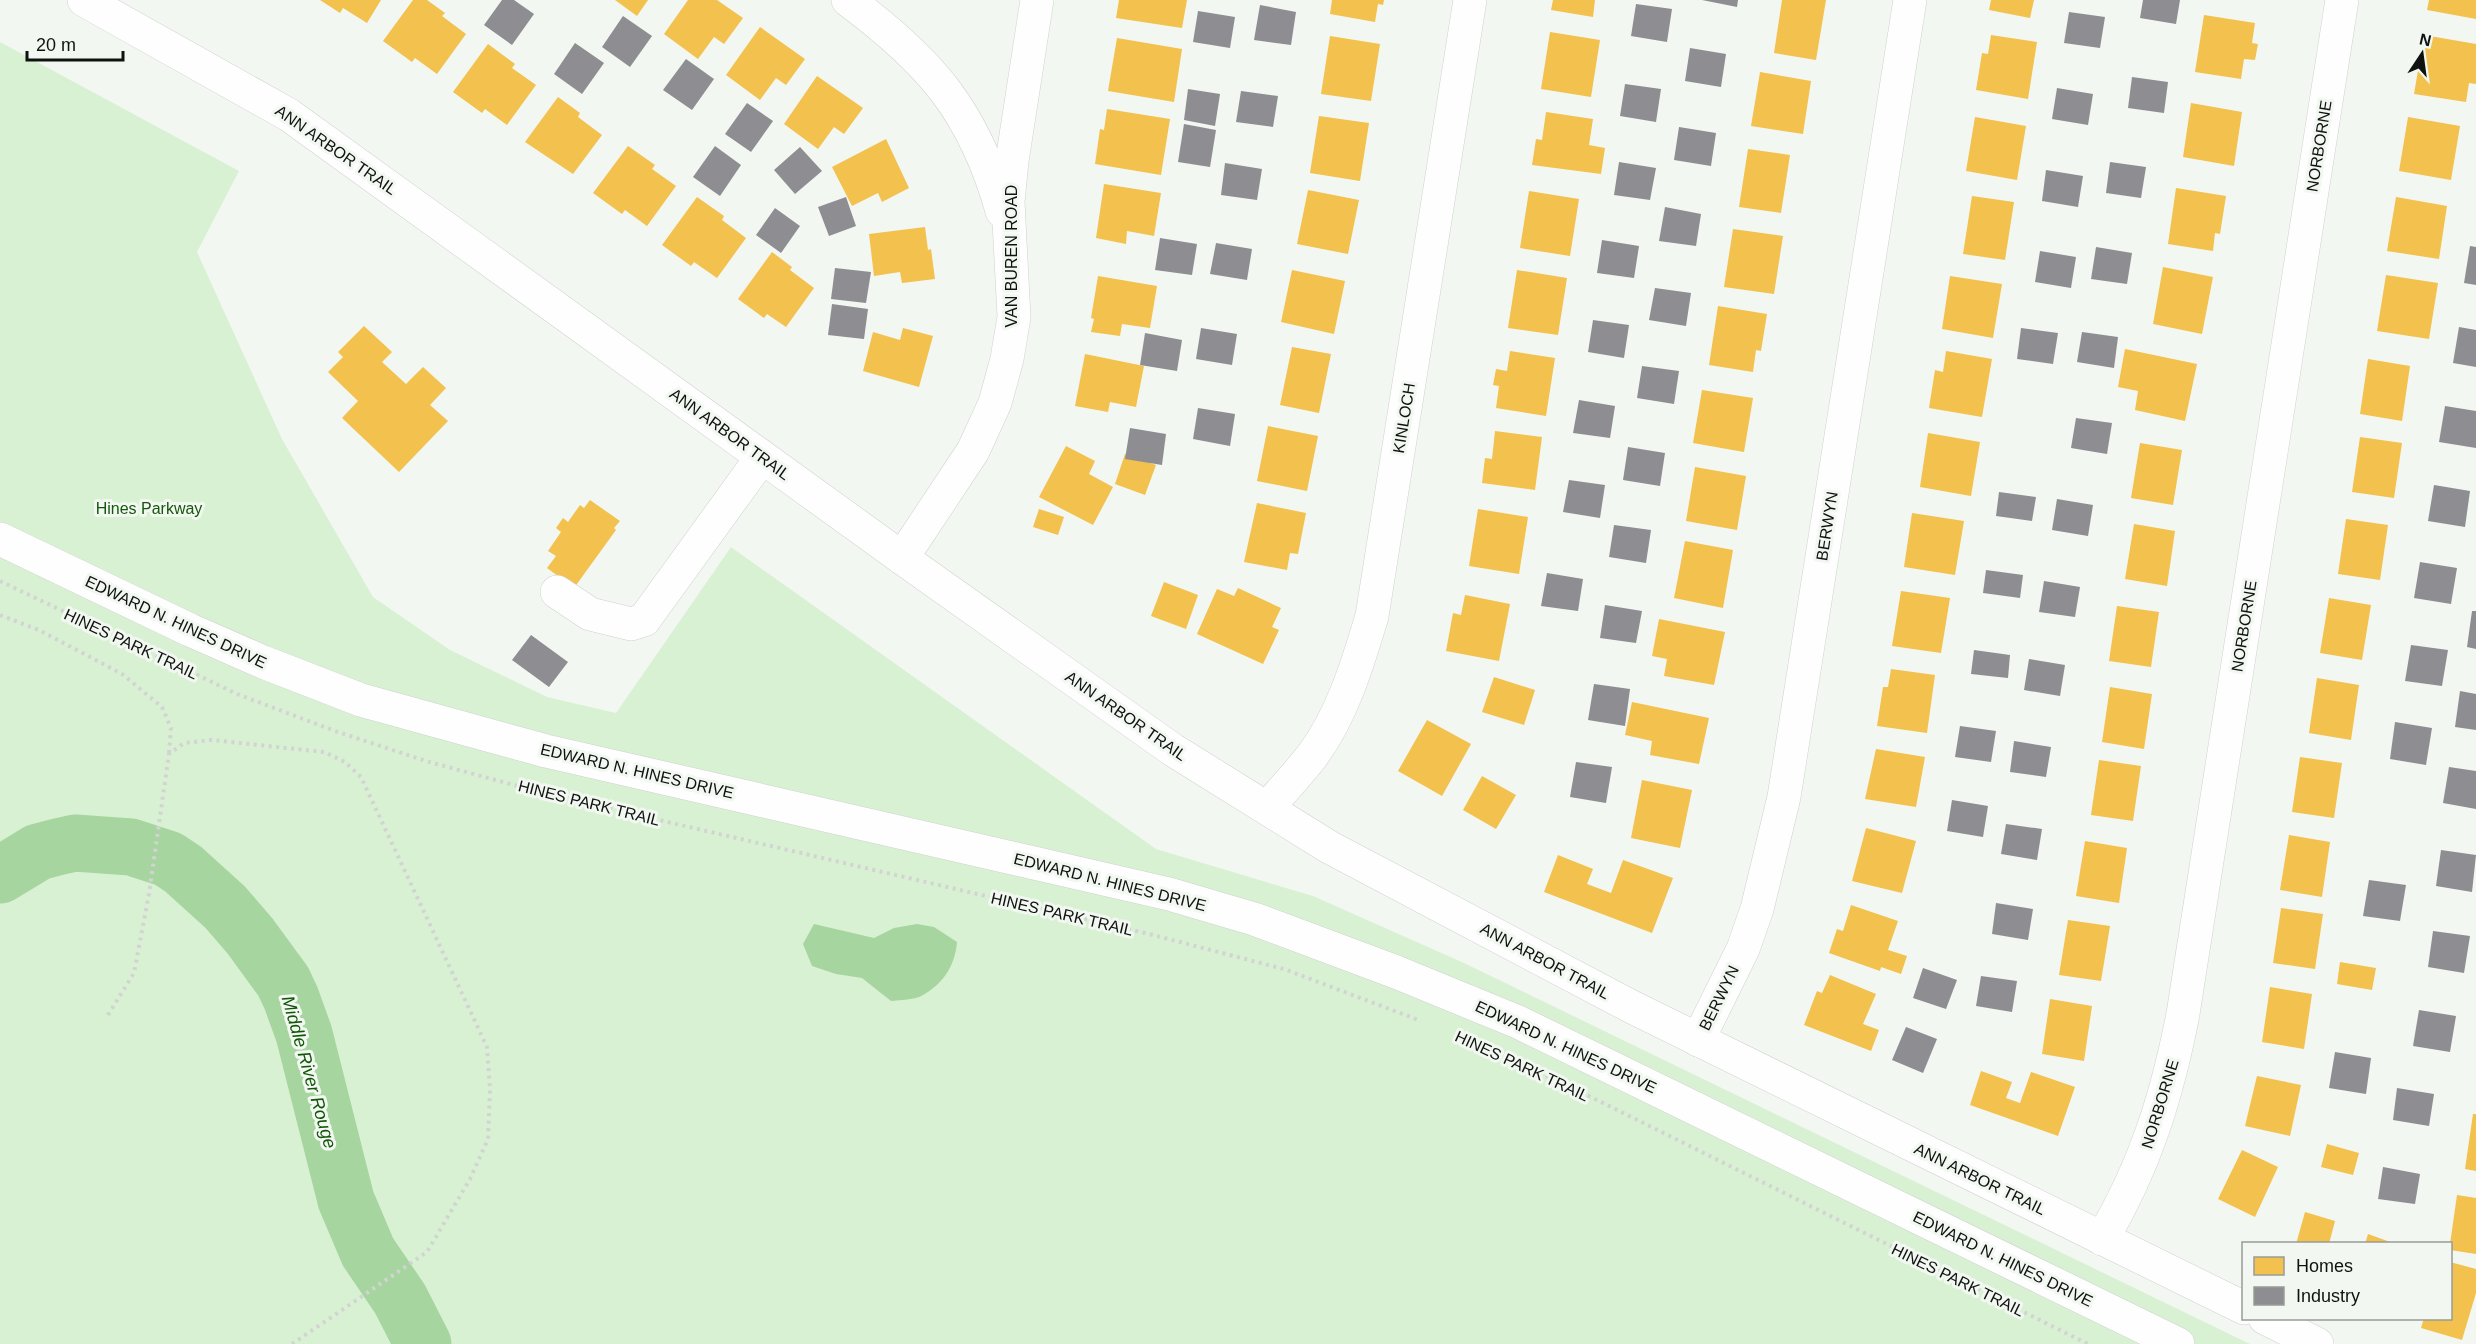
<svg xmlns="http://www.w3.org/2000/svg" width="2476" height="1344" font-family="Arial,sans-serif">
	<rect width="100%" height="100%" fill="#f3f7f2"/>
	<path fill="#d8f1d3" d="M0,42L239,171L197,252L282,439L373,597L450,650L547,697L616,713L731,547L1156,849L1313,896L1464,963L2250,1344H0Z"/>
	<path fill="#a6d59f" d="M814,924L874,938L894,928L917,924L934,927L957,942C955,965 944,983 923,995C915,1000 900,1000 891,1001L862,978L836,974L812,966L803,944Z"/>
	<g fill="#f2c14e">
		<path d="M320,0H381L367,23L343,8L340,13Z"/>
		<path d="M413,0H427L445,13L442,16L466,34L437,74L415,58L412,62L383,41Z"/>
		<path d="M615,0H648L637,16Z"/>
		<path d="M688,0H717L743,18L724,44L714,37L698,59L664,34Z"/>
		<path d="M1119,0H1187L1182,28L1116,18Z"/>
		<path d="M1332,0H1384L1383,5L1378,4L1375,22L1330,14Z"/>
		<path d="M1553,0H1595L1593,17L1551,10Z"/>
		<path d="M1782,0H1826L1816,60L1774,53Z"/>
		<path d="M1991,0H2034L2030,18L1989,10Z"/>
		<path d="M2429,0H2476V19L2427,10Z"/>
		<path d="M2204,15L2255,23L2252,43L2258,44L2255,60L2244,59L2241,79L2195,72Z"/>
		<path d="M760,27L805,59L786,85L776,78L760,100L726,75Z"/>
		<path d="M1550,32L1600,40L1591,97L1541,89Z"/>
		<path d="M1991,35L2037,42L2028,99L1976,90L1982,53L1988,54Z"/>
		<path d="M2424,35L2476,44V84L2469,83L2466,102L2414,94Z"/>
		<path d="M1330,36L1380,44L1371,101L1321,94Z"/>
		<path d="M1117,38L1182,49L1174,102L1108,91Z"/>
		<path d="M488,44L515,64L512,68L536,85L507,125L485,109L482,113L453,92Z"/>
		<path d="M1760,72L1811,81L1803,134L1751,126Z"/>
		<path d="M817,76L863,108L844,134L834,127L818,149L784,124Z"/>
		<path d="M558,97L580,113L578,117L602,135L573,174L525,142Z"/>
		<path d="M2191,103L2242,112L2234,166L2183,157Z"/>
		<path d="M1107,109L1170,119L1161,175L1095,164L1100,129L1104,130Z"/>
		<path d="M1546,112L1593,119L1589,145L1605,148L1601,174L1532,165L1536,139L1542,140Z"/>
		<path d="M1319,116L1369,123L1360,181L1310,173Z"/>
		<path d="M1975,117L2026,126L2017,180L1966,171Z"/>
		<path d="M2408,117L2460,126L2451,180L2399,171Z"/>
		<path d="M886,139L909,188L882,202L878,193L852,206L832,167Z"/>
		<path d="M628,146L655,165L652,169L676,186L647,226L625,210L622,214L593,193Z"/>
		<path d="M1748,149L1790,155L1781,213L1739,207Z"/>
		<path d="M1104,184L1161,193L1154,236L1127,231L1126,244L1096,238Z"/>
		<path d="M2176,188L2226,196L2220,234L2215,233L2213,251L2168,244Z"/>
		<path d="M1308,190L1359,200L1348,254L1297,244Z"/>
		<path d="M1529,191L1579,199L1570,256L1520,248Z"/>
		<path d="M1972,196L2014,202L2005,260L1963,254Z"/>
		<path d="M697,197L724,216L722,220L746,238L717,278L694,262L691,266L662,245Z"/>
		<path d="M2396,197L2447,206L2439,259L2387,251Z"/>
		<path d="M925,227L928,250L931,249L935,279L902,283L900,272L874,276L869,234Z"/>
		<path d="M1733,229L1783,236L1774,294L1724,287Z"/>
		<path d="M772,252L792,267L790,270L814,288L786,327L767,314L764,318L738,299Z"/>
		<path d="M2163,267L2213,277L2202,334L2153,324Z"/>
		<path d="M1292,270L1345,281L1334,334L1281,322Z"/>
		<path d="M1517,270L1567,278L1558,335L1508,328Z"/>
		<path d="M2386,275L2438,283L2429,339L2377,331Z"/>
		<path d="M1098,276L1157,286L1150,328L1122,324L1120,336L1091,332L1094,319L1091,318Z"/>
		<path d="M1950,276L2002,284L1993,338L1942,329Z"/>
		<path d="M1718,306L1767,314L1761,351L1756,350L1753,372L1709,365Z"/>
		<path d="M364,326L392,352L382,362L406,384L423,367L446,388L430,405L448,421L399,472L342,418L358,401L328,372L343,357L338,352Z"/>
		<path d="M903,328L933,336L919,387L863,371L873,332L900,340Z"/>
		<path d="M1292,347L1331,354L1319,413L1280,405Z"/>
		<path d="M2125,349L2197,364L2185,421L2135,410L2138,391L2118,387Z"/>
		<path d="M1510,351L1555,358L1546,416L1496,408L1499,386L1493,385L1496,369L1507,371Z"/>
		<path d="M1946,351L1992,359L1982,417L1929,408L1935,370L1943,372Z"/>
		<path d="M1085,354L1144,366L1136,407L1110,402L1108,412L1075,406Z"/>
		<path d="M2368,359L2410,366L2402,421L2360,414Z"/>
		<path d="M1702,390L1753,398L1744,452L1693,443Z"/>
		<path d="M1268,426L1318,436L1307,491L1257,481Z"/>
		<path d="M1495,431L1542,437L1535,490L1482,483L1485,458L1492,459Z"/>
		<path d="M1928,433L1980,442L1971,496L1920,487Z"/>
		<path d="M2360,437L2402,443L2394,498L2352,492Z"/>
		<path d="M2140,443L2182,450L2173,505L2131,498Z"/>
		<path d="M1066,446L1095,461L1089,474L1113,487L1093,525L1039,497Z"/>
		<path d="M1125,454L1156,465L1145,495L1115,484Z"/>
		<path d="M1695,467L1746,476L1737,530L1686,521Z"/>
		<path d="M590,500L620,521L614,528L616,530L574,588L547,568L556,556L548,551L561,532L556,528L563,518L568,522L580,505L584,508Z"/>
		<path d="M1257,503L1306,513L1298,554L1290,553L1287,570L1244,562Z"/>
		<path d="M1039,509L1064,517L1058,535L1033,527Z"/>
		<path d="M1478,509L1528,517L1519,574L1469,566Z"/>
		<path d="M1912,513L1964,521L1955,575L1904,567Z"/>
		<path d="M2346,519L2388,525L2380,580L2338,574Z"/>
		<path d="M2134,524L2175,531L2167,586L2125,579Z"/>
		<path d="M1685,541L1733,550L1723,608L1674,598Z"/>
		<path d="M1164,582L1198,595L1186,629L1151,616Z"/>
		<path d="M1238,588L1281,608L1272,627L1279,630L1263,664L1197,634L1217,589L1234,596Z"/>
		<path d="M1901,591L1950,598L1941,653L1892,646Z"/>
		<path d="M1465,595L1510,604L1499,661L1446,651L1453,613L1461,615Z"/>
		<path d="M2329,598L2371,605L2362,660L2320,653Z"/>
		<path d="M2117,606L2159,612L2151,667L2109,661Z"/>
		<path d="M1659,619L1725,632L1714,685L1664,676L1667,659L1652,656Z"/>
		<path d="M1891,669L1935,675L1927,733L1877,726L1883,687H1888Z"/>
		<path d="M1494,677L1535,690L1524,725L1482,712Z"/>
		<path d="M2317,678L2359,685L2351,740L2309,733Z"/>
		<path d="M2110,687L2152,694L2144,749L2102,742Z"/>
		<path d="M1632,702L1709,718L1699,764L1650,755L1652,741L1625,735Z"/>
		<path d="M1427,720L1471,744L1442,796L1398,771Z"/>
		<path d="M1876,749L1925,757L1916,807L1865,799Z"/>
		<path d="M2300,757L2342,763L2334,818L2292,812Z"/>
		<path d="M2099,760L2141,766L2133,821L2091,815Z"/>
		<path d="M1482,776L1516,795L1496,829L1463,810Z"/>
		<path d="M1642,780L1692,790L1680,848L1631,838Z"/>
		<path d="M1866,828L1916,841L1902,893L1852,881Z"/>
		<path d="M2289,835L2330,842L2322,897L2280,890Z"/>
		<path d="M2085,841L2127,848L2119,903L2076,896Z"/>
		<path d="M1558,855L1593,869L1587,884L1611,893L1623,860L1673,878L1652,933L1544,892Z"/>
		<path d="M1851,905L1898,921L1888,950L1907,956L1901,974L1881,967L1880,971L1829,953L1837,929L1843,931Z"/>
		<path d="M2281,908L2323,914L2315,969L2273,963Z"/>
		<path d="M2068,920L2110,926L2101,981L2059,975Z"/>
		<path d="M2340,962L2376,968L2372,990L2337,984Z"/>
		<path d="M1830,975L1876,994L1863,1024L1879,1030L1871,1051L1804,1025L1817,991L1822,993Z"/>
		<path d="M2270,987L2312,994L2304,1049L2262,1042Z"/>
		<path d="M2050,999L2092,1006L2084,1061L2042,1054Z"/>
		<path d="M1981,1071L2012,1082L2006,1098L2020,1103L2031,1072L2075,1087L2058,1136L1970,1105Z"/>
		<path d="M2257,1076L2301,1085L2290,1136L2245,1126Z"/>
		<path d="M2473,1114H2476V1171L2465,1169Z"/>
		<path d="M2327,1144L2359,1153L2353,1175L2321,1167Z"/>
		<path d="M2242,1150L2278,1167L2255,1217L2218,1199Z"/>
		<path d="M2457,1195L2476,1198V1254L2450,1250V1244Z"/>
		<path d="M2305,1212L2335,1221L2329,1244H2296Z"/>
		<path d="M2368,1234L2393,1243V1244H2365Z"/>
		<path d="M2450,1262L2476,1269V1293L2462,1340L2421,1328L2424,1318H2450Z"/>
	</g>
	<g fill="#8d8d92">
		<path d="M502,0H514L534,14L512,45L484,25Z"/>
		<path d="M1702,0H1738L1737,7Z"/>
		<path d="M2143,0H2180L2176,24L2140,18Z"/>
		<path d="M1636,4L1672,9L1667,42L1631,36Z"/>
		<path d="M1260,5L1296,12L1291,45L1254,40Z"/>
		<path d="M1198,11L1235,17L1230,48L1193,42Z"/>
		<path d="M2069,12L2105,17L2100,48L2064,43Z"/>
		<path d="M623,16L652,36L630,67L602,47Z"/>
		<path d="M575,43L604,63L582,94L554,74Z"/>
		<path d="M1690,48L1726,54L1721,87L1685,81Z"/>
		<path d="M686,59L714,79L692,110L663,90Z"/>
		<path d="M2132,77L2168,82L2164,113L2128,108Z"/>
		<path d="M1625,84L1661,89L1656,122L1620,116Z"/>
		<path d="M2057,88L2093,94L2088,125L2052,119Z"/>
		<path d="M1188,89L1220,94L1215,126L1184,120Z"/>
		<path d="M1241,91L1278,96L1273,127L1236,122Z"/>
		<path d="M747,103L773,121L751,152L725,134Z"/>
		<path d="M1184,124L1216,130L1210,167L1178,162Z"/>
		<path d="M1679,127L1716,133L1711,166L1674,160Z"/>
		<path d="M715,146L741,165L720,196L693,177Z"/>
		<path d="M800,147L822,171L795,194L774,170Z"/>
		<path d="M1619,162L1656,168L1650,200L1614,195Z"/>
		<path d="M2110,162L2146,167L2141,198L2106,193Z"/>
		<path d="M1225,163L1262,169L1257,200L1221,195Z"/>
		<path d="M2046,170L2083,176L2078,207L2042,201Z"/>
		<path d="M846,197L856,226L829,236L818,207Z"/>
		<path d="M1665,207L1701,214L1696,246L1659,241Z"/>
		<path d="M775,208L800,226L781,253L756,235Z"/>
		<path d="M1160,238L1197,244L1192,275L1155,270Z"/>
		<path d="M1602,240L1639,246L1634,278L1597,273Z"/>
		<path d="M1216,243L1252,249L1247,280L1210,274Z"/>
		<path d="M2470,246L2476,247V285L2464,283Z"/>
		<path d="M2096,247L2132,253L2127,284L2091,279Z"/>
		<path d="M2040,251L2076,257L2071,288L2035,282Z"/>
		<path d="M835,268L871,272L866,303L831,299Z"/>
		<path d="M1655,288L1691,293L1686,326L1649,320Z"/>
		<path d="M832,304L868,309L864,339L828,335Z"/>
		<path d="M1593,320L1629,325L1624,358L1588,352Z"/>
		<path d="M2459,327L2476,330V367L2453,363Z"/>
		<path d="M1201,328L1237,334L1232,365L1196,359Z"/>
		<path d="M2021,328L2058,333L2053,364L2017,359Z"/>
		<path d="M2082,332L2118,337L2114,368L2077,362Z"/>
		<path d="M1145,333L1182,340L1177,371L1140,365Z"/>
		<path d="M1642,366L1679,371L1674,404L1637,398Z"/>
		<path d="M1579,400L1615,406L1610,438L1573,433Z"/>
		<path d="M2445,406L2476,411V448L2439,442Z"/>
		<path d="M1198,408L1235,414L1230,446L1193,439Z"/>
		<path d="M2076,418L2112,423L2107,454L2071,448Z"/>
		<path d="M1130,428L1166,434L1162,465L1125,459Z"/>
		<path d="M1628,447L1665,453L1660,486L1623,480Z"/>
		<path d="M1569,480L1605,485L1600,518L1563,512Z"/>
		<path d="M2434,485L2470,491L2465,527L2428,521Z"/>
		<path d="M1999,492L2036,497L2032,521L1996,516Z"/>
		<path d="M2057,499L2093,505L2088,536L2052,530Z"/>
		<path d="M1614,525L1651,530L1646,563L1609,557Z"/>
		<path d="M2420,562L2457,568L2451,604L2414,598Z"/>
		<path d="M1986,570L2023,575L2020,598L1983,593Z"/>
		<path d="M1547,573L1583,579L1578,611L1541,606Z"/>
		<path d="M2044,581L2080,587L2075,617L2039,612Z"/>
		<path d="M1605,605L1642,611L1636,643L1600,638Z"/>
		<path d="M2472,611H2476V649L2467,647Z"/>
		<path d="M531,635L568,662L549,687L512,660Z"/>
		<path d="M2411,645L2448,650L2442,686L2405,681Z"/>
		<path d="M1974,650L2010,655L2008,678L1971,674Z"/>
		<path d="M2029,659L2065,665L2060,696L2024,690Z"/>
		<path d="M1594,684L1630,689L1625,726L1588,720Z"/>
		<path d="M2460,691L2476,694V730L2455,727Z"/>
		<path d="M2395,722L2432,728L2426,765L2390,759Z"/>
		<path d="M1960,726L1996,731L1991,762L1955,757Z"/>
		<path d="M2014,741L2051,747L2046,777L2010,772Z"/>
		<path d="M1576,762L1612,767L1606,803L1570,797Z"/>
		<path d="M2449,767L2476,771V809L2443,803Z"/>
		<path d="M1952,800L1988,806L1983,837L1947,831Z"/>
		<path d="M2006,824L2042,829L2037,860L2001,854Z"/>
		<path d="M2441,850L2476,855L2472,892L2436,886Z"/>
		<path d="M2369,880L2406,885L2400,921L2363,916Z"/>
		<path d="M1996,903L2033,909L2028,940L1992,934Z"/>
		<path d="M2433,931L2470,936L2464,973L2428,967Z"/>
		<path d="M1923,968L1957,980L1946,1009L1913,998Z"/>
		<path d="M1981,976L2017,981L2012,1012L1976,1006Z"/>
		<path d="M2419,1010L2456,1016L2450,1052L2413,1046Z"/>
		<path d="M1906,1027L1937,1039L1923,1073L1892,1060Z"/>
		<path d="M2335,1052L2371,1058L2366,1094L2329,1088Z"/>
		<path d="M2397,1088L2434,1094L2429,1126L2393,1120Z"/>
		<path d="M2383,1167L2420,1174L2415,1204L2378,1199Z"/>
	</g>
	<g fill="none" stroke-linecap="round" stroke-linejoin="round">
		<path stroke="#a6d59f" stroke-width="57" d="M0,875L38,852L57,847L75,843L131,847L168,859L183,869L225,907L250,936L283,981L291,998L304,1034L346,1200L368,1252L400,1299L423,1344"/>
		<defs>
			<g id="minor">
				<path d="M84,0L289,115L902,558L1173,750L1329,847L1632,1007L2244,1308"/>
				<path d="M848,0C930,61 974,111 1002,211"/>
				<path d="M0,539L190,630L263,662L361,700L546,751L1169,894L1254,919L1396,972L1518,1022L2178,1344"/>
				<path d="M902,558L973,451L995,403L1007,359L1014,317L1008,202L1012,161L1037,0"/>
				<path d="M557,592L590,614L631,624L644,620L762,457"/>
				<path d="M1267,808C1282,791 1298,774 1312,756C1342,716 1358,663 1372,616L1470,0"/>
				<path d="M1698,1040L1743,949L1757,909L1784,797L1910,0"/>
				<path d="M2102,1239C2145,1167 2167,1096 2183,1014L2342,0"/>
				<path d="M2265,1318L2317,1344"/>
			</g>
		</defs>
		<use href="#minor" stroke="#cfd2ce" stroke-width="34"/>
		<g stroke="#d3d3d3" stroke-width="4" stroke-dasharray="3 4.5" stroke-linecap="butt">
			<path d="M0,581L237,694L335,731L426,761L543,793L1145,933L1284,969L1421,1021"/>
			<path d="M0,615L39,630L122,674L162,707L171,728L169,753"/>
			<path d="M108,1015L134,973L149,894L169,754L184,743L212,740L324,752L345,762L361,777L487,1047L490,1089L488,1139L470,1179L427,1252L292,1344"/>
			<path d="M1478,1044L1572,1088"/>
			<path d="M1581,1092L2088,1344"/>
		</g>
		<use href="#minor" stroke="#fdfefd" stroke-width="33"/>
	</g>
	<g text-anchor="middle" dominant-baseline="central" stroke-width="6" stroke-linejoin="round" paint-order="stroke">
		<g font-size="16" fill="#101210" stroke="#f2f8f1">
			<text transform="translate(2319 146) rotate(-81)">NORBORNE</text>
			<text transform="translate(336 150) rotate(35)">ANN ARBOR TRAIL</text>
			<text transform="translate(1011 256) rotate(-90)">VAN BUREN ROAD</text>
			<text transform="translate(1404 418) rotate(-81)">KINLOCH</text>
			<text transform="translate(730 434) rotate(36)">ANN ARBOR TRAIL</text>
			<text transform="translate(1827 526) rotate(-81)">BERWYN</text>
			<text transform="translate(176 622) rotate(25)">EDWARD N. HINES DRIVE</text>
			<text transform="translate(2244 626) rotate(-81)">NORBORNE</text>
			<text transform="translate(131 644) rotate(25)">HINES PARK TRAIL</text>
			<text transform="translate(1126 716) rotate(35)">ANN ARBOR TRAIL</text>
			<text transform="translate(637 771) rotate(13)">EDWARD N. HINES DRIVE</text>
			<text transform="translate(589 803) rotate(14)">HINES PARK TRAIL</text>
			<text transform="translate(1110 882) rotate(14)">EDWARD N. HINES DRIVE</text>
			<text transform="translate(1062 914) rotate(13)">HINES PARK TRAIL</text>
			<text transform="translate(1545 961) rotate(28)">ANN ARBOR TRAIL</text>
			<text transform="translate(1719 998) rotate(-64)">BERWYN</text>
			<text transform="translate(1566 1047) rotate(25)">EDWARD N. HINES DRIVE</text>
			<text transform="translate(1522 1066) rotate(25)">HINES PARK TRAIL</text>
			<text transform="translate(2160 1104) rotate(-73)">NORBORNE</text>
			<text transform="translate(1980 1179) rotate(26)">ANN ARBOR TRAIL</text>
			<text transform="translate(2003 1259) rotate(26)">EDWARD N. HINES DRIVE</text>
			<text transform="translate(1958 1280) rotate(26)">HINES PARK TRAIL</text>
		</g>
		<g font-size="16" fill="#15570c" stroke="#f2f8f1">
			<text x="149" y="508">Hines Parkway</text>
		</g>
		<g font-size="18" font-style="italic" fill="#125408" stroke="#f2f8f1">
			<text transform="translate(309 1072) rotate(74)">Middle River Rouge</text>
		</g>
	</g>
	<rect x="2242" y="1242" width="210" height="78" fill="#f2f8f1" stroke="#989c97" stroke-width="1.5"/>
	<rect x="2254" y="1257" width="30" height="18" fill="#f2c14e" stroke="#989c97" stroke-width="1.5"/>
	<text x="2296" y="1272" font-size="18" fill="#101210">Homes</text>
	<rect x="2254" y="1287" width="30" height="18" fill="#8d8d92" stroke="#989c97" stroke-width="1.5"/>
	<text x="2296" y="1302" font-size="18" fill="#101210">Industry</text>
	<g transform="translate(2422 54) rotate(13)" stroke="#f2f8f1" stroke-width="4.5" paint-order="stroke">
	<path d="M0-4.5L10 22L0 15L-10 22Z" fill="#101210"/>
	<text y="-9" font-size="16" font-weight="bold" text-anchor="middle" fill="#101210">N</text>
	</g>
	<path d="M27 51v9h96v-9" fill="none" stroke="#101210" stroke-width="3"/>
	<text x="36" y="51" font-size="18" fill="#101210" stroke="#f2f8f1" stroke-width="4.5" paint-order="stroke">20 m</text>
</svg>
